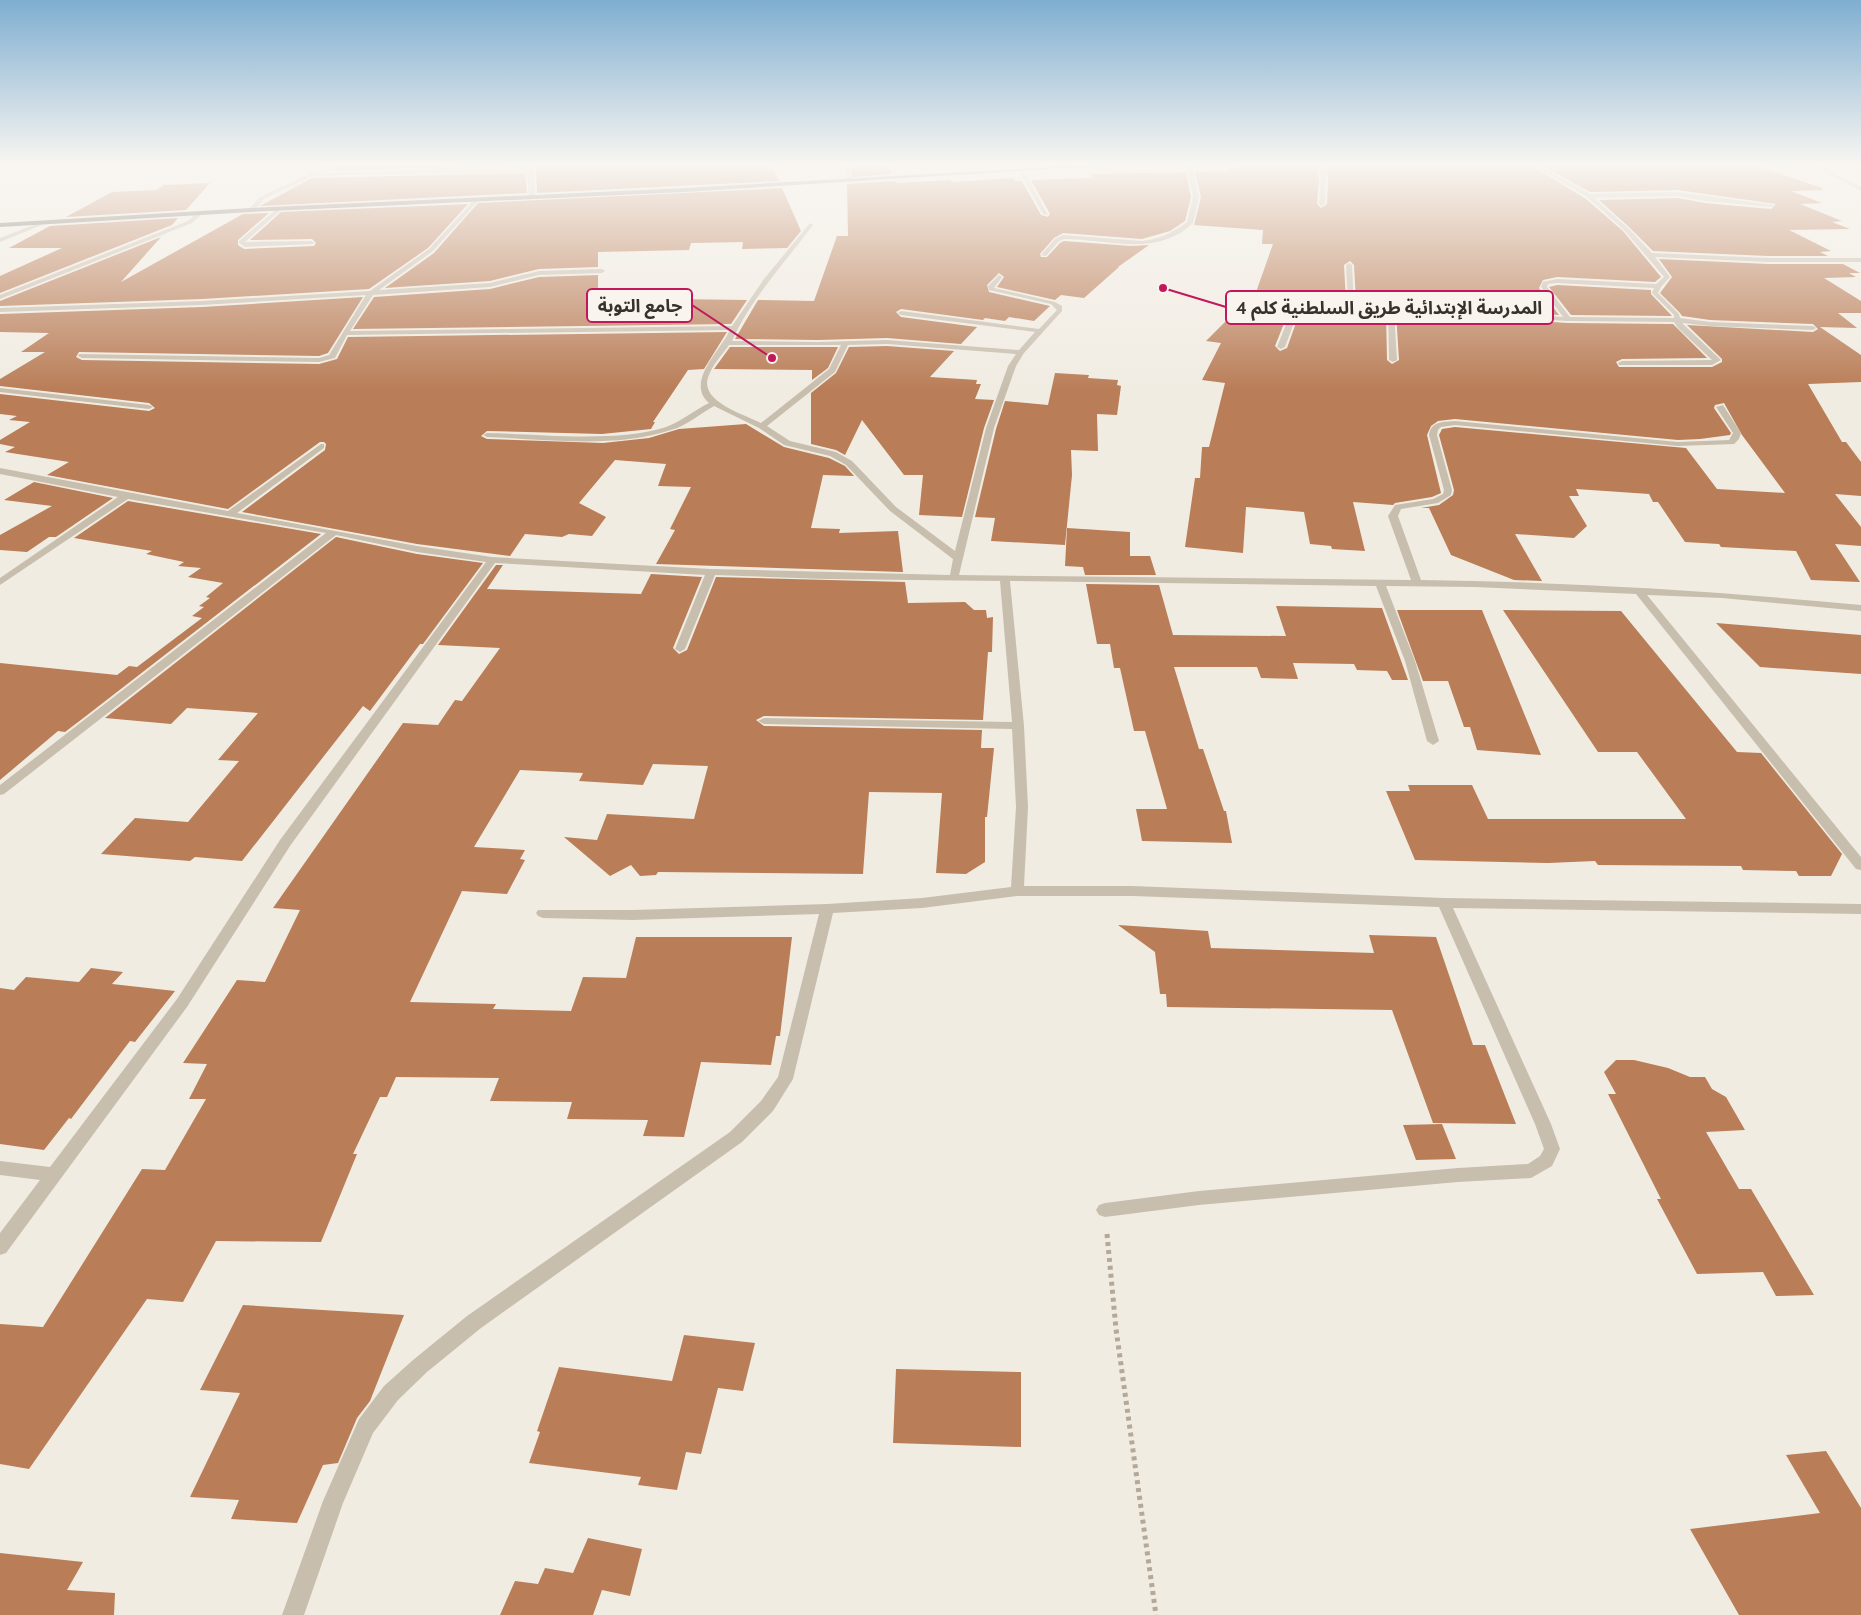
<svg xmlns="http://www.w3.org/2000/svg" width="1861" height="1615" font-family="Cabin,'Noto Sans Arabic',sans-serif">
	<rect width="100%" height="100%" fill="#f1ece2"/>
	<g fill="#b97d57">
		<path d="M337,165H736L772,166L779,181L537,193L536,170L527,165L327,171Z"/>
		<path d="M851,165H888L892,174L852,177Z"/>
		<path d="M1233,165H1317L1319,179L1317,204L1321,208L1327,204L1328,179L1326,165H1531L1586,199L1623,231L1661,277L1655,282L1557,277L1543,280L1539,288L1559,315L1356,302L1354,265L1350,261L1344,265L1346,301L1255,295L1273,244H1262L1263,230L1194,225L1201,197L1195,172L1230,171L1226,168L1237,167Z"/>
		<path d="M1541,165H1755L1822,188V190L1791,191L1822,203L1800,204L1842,221L1832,222L1850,229L1789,230L1831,251L1820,252L1828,256H1768L1653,251L1629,227L1599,200L1678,198L1705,203L1771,209L1776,204L1678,190L1590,192Z"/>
		<path d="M1186,172L1191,197L1185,221L1170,231L1142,239L1063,233L1054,238L1040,254L1041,257H1047L1060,243L1064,241L1131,246L1149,245L1118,267H1119L1084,298L1061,295L1055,300L997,287L1004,277L999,273L987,285L989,292L1050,306L1034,321L1009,317L1005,321L985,318L983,320L901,309L896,312L901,317L977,327L961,344L887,338L818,340L735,339L758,300L814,301L837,236H848L847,184L895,181L896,183L950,180L952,182L1013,178L1015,181H1022L1041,215L1048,217L1050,214L1031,180L1091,178L1092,174Z"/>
		<path d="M525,173L527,193L260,206L312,178Z"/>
		<path d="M210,183L186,210L66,217L112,192L156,190L164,185Z"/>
		<path d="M782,188L801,231L787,248L742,249L743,242L691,243L689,250L598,252V267L539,269L490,281L385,288L434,253L478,203Z"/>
		<path d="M468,204L428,248L369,289L202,299L0,306V301L161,237L121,282L243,214L269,213L238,240V245L244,249L314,246L316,243L312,239L250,240L281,212Z"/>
		<path d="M178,218L172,225L0,293V276L62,248H9L50,226Z"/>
		<path d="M1659,259L1768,264H1843L1860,273H1849L1856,277L1824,278L1861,301V313H1838L1857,328L1820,327L1861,355V382L1808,384L1842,442H1846L1861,462V496L1835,494L1861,527V546L1835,544L1860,582L1811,580L1796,551L1721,547L1719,544L1685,542L1658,502H1653L1649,494L1576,489L1579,496H1569L1587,526L1574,538L1515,534L1542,581L1514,580L1451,555L1429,508H1421L1439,505L1453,495L1454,490L1439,435L1442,429L1455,427L1686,448L1717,489L1785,493L1742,435L1724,403L1715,405L1714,408L1731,433L1730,435L1700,439L1678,440L1455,419L1438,421L1431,426L1427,435L1441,493L1432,497L1395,503L1393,505L1353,502L1365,551L1332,549L1331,546L1310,544L1304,512L1246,507L1243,553L1185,547L1195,478H1200L1202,447H1209L1225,383L1202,380L1221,343L1206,341L1235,312H1238L1240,304L1291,306L1275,346L1280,351L1287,348L1302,306L1386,312L1387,360L1392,364L1399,360L1396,312L1568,323L1673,324L1707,358L1622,359L1616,362L1619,367H1712L1722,362V359L1687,325L1813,332L1818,329L1813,324L1710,320L1682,316L1680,313L1660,293L1672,277Z"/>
		<path d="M598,275V298L747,300L731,324L353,329L374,297L490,289L539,277Z"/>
		<path d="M1557,285L1651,290V294L1672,316L1571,315L1549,287Z"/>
		<path d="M363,297L328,353L319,356L79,352L76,357L82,360L319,364L337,359L348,337L727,332L704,369L688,370L653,422H655L651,429L602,434L487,431L481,436L487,439L603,443L649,438L679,429L746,424L784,447L829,458L845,466L854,476L823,475L811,528L840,529L839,533L898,531L903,572L656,564L675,530L670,529L691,487L658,486L666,464L615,460L579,503L606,517L592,536L569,534L562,537L525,534L510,556L417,544L242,512L325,450L326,444L324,442H320L228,509L47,475L69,462L5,452L15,447L0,444V440L30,422L9,420L17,416L0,414V394L149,411L155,408L149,403L0,386V379L45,352H21L49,333L0,332V314L202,307Z"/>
		<path d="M887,346L954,351L930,377L977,380L976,384H981L975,399L994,400L984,428L962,517L919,515L923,475H904L862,420L845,455L836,450L811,444V393L836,373L849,347Z"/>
		<path d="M730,347H838L828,368L812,380V370L714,369Z"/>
		<path d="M1055,373L1089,375L1088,378L1118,380L1117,385L1121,386L1117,415L1097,414L1098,451L1071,450L1072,475L1065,545L991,541L995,518L975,517L996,429L1005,401L1048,405Z"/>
		<path d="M34,482L113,498L56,537H49L27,552L0,550V535L52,506L4,500Z"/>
		<path d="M128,501L321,534L86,716L65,732L58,731L0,780V663L117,675L129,666L137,667L202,618L192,616L204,607L199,606L210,598L206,597L223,583L188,577L201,568L178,566L184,562L146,554L152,551L74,538Z"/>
		<path d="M1067,528L1130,532V556H1150L1156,575H1085L1083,567L1065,566Z"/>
		<path d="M336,537L417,554L483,563L423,644H420L370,711L363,706L242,861L195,857L190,861L101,854L135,818L188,822L239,761L218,760L258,713L187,708L171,724L105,718Z"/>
		<path d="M496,565H503L487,589L641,594L651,574L702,577L673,648L679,654L687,650L716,577L905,582L908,603L965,602L974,610H986L987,618L993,617L992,652H988L983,720L764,716L756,720L764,726L982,730L981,748H994L987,817H985V862L966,874L936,873L942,793L869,792L863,874L658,872L656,875L640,876L631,865L610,876L564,837L597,840L607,814L694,819L708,766L653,764L643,785L579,781L583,773L520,770L474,847L525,850L520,859L525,860L507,894L462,891L410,1002L496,1004L493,1009L571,1011L583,977L626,978L636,937H792L780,1036H776L771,1065L701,1062L684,1137L643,1136L648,1120L567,1119L572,1102L490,1101L499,1078L396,1077L387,1097H380L353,1154H357L321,1242L216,1241L183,1302L147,1299L29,1469L0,1464V1324L43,1327L142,1169L165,1170L206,1099H189L207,1064L183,1063L237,980L265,982L300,910L273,908L403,723L438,725L455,700L462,701L500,648L438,645Z"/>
		<path d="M1086,584L1159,585L1173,635L1286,636L1276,606L1382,608L1408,680H1392L1387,671L1357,670L1354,664L1293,663L1298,679L1261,678L1257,667H1174L1199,749H1203L1224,811H1226L1232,843L1142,841L1136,809H1167L1145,731H1134L1120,668H1114L1110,644H1097Z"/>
		<path d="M1397,610H1482L1541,755L1477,750L1470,727H1464L1448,681H1423Z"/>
		<path d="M1503,610L1621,611L1737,752L1761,753L1842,854L1831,876H1799L1796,871L1743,870L1741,866L1598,865L1595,861L1548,863L1415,860L1386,791H1410L1408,785H1472L1488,819H1686L1637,752H1598Z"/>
		<path d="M1716,623L1861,635V674L1760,667Z"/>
		<path d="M1118,925L1208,931L1211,948L1374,953L1369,935L1436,937L1473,1045H1485L1516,1124L1433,1123L1392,1010L1167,1007L1166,994H1160L1155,952Z"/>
		<path d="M91,968L123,972L112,984L175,991L135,1042L130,1041L71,1119L69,1118L44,1150L0,1144V988L14,990L26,977L79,982Z"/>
		<path d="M1616,1060H1634L1668,1068L1690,1077H1705L1712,1089L1726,1097L1745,1130L1706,1132L1739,1189H1751L1814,1295L1776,1296L1763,1272L1697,1274L1657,1199H1661L1608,1094H1616L1604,1072Z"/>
		<path d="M1442,1124L1456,1159L1416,1160L1403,1125Z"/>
		<path d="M243,1305L404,1315L370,1401L357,1418L338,1463L323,1465L297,1523L231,1519L239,1500L190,1497L240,1393L200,1390Z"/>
		<path d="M684,1335L755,1343L743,1391L718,1388L701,1454L686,1452L677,1490L638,1485L641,1477L529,1463L540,1432L537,1431L559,1367L672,1381Z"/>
		<path d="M896,1369L1021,1372V1447L893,1443Z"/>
		<path d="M1826,1451L1861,1508V1615H1739L1690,1529L1820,1513L1786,1455Z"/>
		<path d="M588,1538L642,1549L630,1596L602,1590L593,1615H500L515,1581L538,1584L545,1568L573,1573Z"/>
		<path d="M0,1553L83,1562L67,1590L115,1593L114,1615H0Z"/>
	</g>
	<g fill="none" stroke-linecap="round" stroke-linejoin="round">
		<path stroke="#b4a899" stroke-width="5" stroke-dasharray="4 4" stroke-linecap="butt" d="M1107,1234L1116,1329L1156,1615"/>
		<g fill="#c8beae" fill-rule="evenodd">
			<path d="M328,165H335L319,173L527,167L534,170L535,197L532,199L529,197L527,171L312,176L264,199L253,211L248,210L260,197Z"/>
			<path d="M844,165H849L851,181L846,180Z"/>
			<path d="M1186,165H1192L1199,197L1193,223C1156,258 1109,239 1064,239L1059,241L1046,256L1041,255L1055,239L1063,235L1142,241C1160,239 1172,233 1187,222L1193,197Z"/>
			<path d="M1319,165H1324L1326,179L1325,204L1322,206L1319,204L1321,179Z"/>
			<path d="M1533,165H1538L1590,194L1678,192L1774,205L1771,207L1705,201L1678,196L1594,198L1628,228L1652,253L1768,258H1861V262H1768L1655,257L1670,277L1661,287L1658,293L1679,314L1680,318L1710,322L1813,326L1816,328L1813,330L1710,326L1682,323L1721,360L1712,365H1619L1618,363L1622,361L1712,360L1678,328L1674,322L1568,321L1394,310L1397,360L1393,362L1389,360L1388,310L1301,304L1285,347L1281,349L1277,347L1294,304L1235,300L1232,298L1235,296L1348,303L1346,265L1349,263L1352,265L1354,304L1563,317L1541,287L1543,282L1557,279L1656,284L1664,277L1624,230L1587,197ZM1557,283L1654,288L1652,293L1674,315V318L1570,317L1547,287L1548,284Z"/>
			<path d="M1811,165H1817L1861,187V191Z"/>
			<path d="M1018,169L1023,170L1048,215L1043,214Z"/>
			<path d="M477,197L479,200L433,251L379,290L490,283L539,271L602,269L605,271L602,273L539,275L490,287L373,295L350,331L732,326L764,279L810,223L813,225C785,263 751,298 732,341L818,342L887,340L1019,350L1035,332L901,315L898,313L901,311L1039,329L1057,310L1051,304L989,290L988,286L999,275L1002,277L994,288L1055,302L1062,306V311L1024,353L1016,366L994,428L959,575L1411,580L1388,516L1395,505L1433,499L1443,494L1444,490L1429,435C1431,421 1443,422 1455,421L1678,442L1729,440L1733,433L1716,407L1723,405L1741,433L1739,439L1734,444L1678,446L1455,425L1441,427L1438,430L1437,435L1452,490L1451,495L1438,503L1401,509L1398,516L1421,580C1569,582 1714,591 1861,605V611L1722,598L1647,595L1861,857V870L1856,869L1636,594L1474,587L1386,586L1415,661L1439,741L1433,745L1427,741L1405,661L1376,586L1010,581L1024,726L1028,807L1024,886H1132L1444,898L1861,904V914L1453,908L1551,1124L1560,1149L1552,1166L1531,1178L1458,1182L1199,1205L1105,1217L1099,1215L1096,1210L1099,1205L1105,1203L1199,1191L1458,1168L1528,1164L1540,1156L1544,1149L1535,1124L1439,907L1132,896H1017L922,908L833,913L793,1079L773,1111L742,1142L481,1328L427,1372L398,1400L373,1433L343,1503L304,1615H282L323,1501L359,1419L384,1386L413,1360L467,1316L730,1132L761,1101L778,1077L819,914L633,920L543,918L538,916L536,913L538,910H633L827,904L922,898L1011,887L1016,807L1012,729L764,724L758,721L764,718L1012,722L1000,581L825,579L715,575L685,649L680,652L675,649L705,575L495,563L290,846L187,1007L6,1253L0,1255V1233L40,1180L0,1175V1161L50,1167L177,999L280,840L486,562L417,552L336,535L4,794L0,795V785L326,533L128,499L0,585V578L118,497L0,474V468L228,511L321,444H324V448L237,513L417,546L492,557L711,569L950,575L953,559L890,511L846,465L830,456L784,445L759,428L714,406C700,414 686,426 671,430C613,449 547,439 487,437L483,435L487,433C539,434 618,443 666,427C680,422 695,410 709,403C685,382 720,351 730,330L347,335L335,358L319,362L82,358L78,356L79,354L319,358L329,355L366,295L202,305L0,312V308L202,301L370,291L429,249ZM887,344L1016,354L1008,366L986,428L955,551L896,507L852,461L836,452L790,441L767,426L835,372L848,345ZM729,345H841L829,369L761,423C744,414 697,401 709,375C713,364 723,354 729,345Z"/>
			<path d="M280,206L282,209L245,242L312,241L314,244L245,247L239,243V241Z"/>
			<path d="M199,211L204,212L192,223L0,299V295L188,221Z"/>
			<path d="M44,221L49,222L0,242V238Z"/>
			<path d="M0,388L149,405L153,407L149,409L0,392Z"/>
		</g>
		<path fill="#786b5f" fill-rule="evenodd" d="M1089,165H1113L684,192L251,212L0,227V223L251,208L684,188Z"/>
	</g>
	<linearGradient id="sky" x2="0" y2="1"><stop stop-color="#7faed0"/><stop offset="0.42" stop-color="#f9f6f2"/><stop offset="1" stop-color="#f9f6f2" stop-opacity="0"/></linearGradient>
	<rect width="1861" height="391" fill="url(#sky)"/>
	<path fill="none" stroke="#c2185b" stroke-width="2" d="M772 358L692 305M1163 288L1226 307"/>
	<g fill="#c2185b" stroke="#f9f5ee" stroke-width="2">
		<circle cx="772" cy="358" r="5"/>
		<circle cx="1163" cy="288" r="5"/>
	</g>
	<g fill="#f9f5ee" stroke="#c2185b" stroke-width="2">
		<rect x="587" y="289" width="105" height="33" rx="5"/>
		<rect x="1226" y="291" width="327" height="33" rx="5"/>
	</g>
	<g font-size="18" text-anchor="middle" font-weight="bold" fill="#38312c">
		<text x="640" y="312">جامع التوبة</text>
		<text x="1389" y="314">المدرسة الإبتدائية طريق السلطنية كلم 4</text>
	</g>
</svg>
